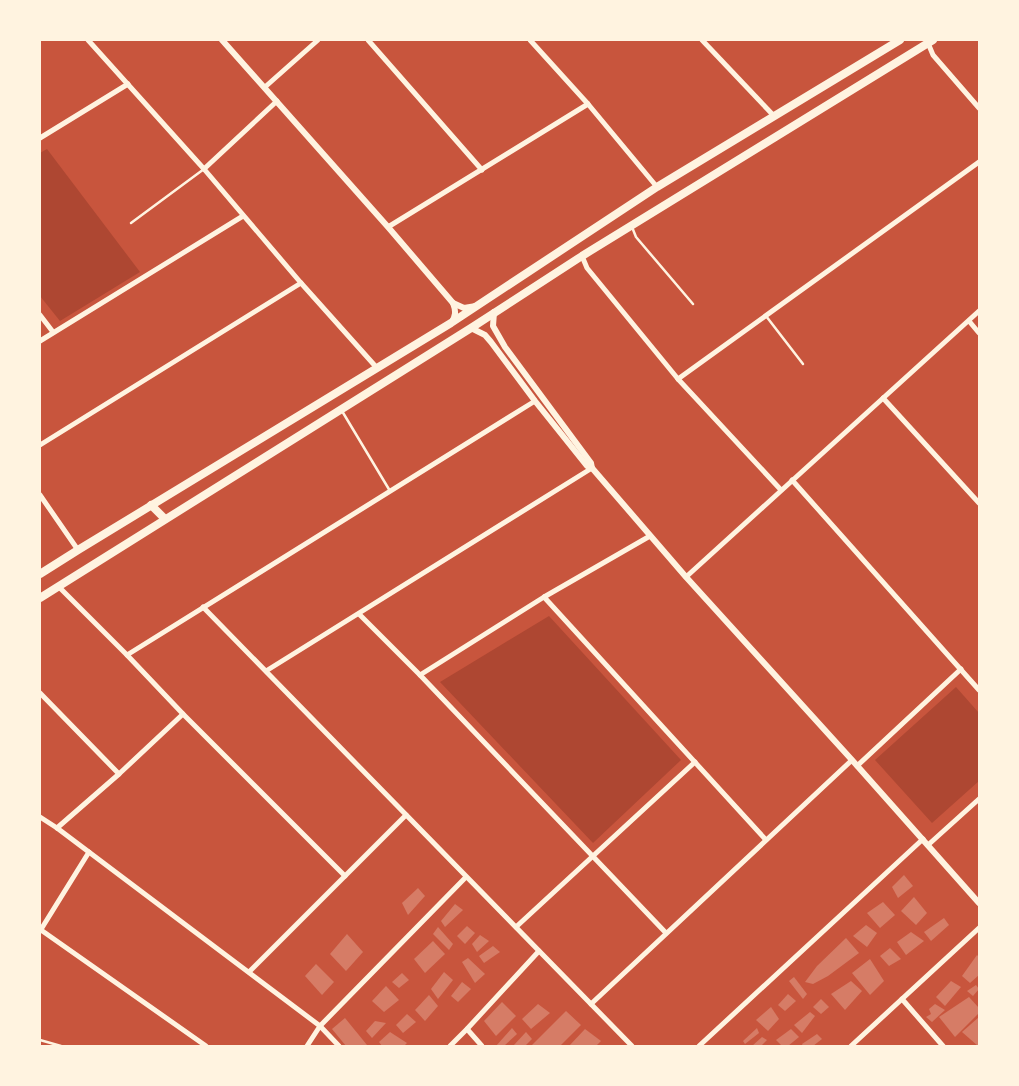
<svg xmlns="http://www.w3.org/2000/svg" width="1019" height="1086" font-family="'Archivo Narrow',sans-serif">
	<rect width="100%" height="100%" fill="#c8553d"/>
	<g fill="#ae4732">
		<path d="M47,149L140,272L60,321L40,296V153Z"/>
		<path d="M549,616L681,760L593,843L440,682Z"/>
		<path d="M956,687L979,713V781L932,823L875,760Z"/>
	</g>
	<g fill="#d67c66">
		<path d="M904,875L913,886L898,898L892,887Z"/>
		<path d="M418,888L425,896L408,915L402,903Z"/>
		<path d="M914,897L927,913L916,925L901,911Z"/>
		<path d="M883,902L895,915L880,928L867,913Z"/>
		<path d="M455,904L463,910L445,927L441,921Z"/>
		<path d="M944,918L949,925L931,941L924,932Z"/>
		<path d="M866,925L877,933L867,947L853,936Z"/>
		<path d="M467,926L475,933L465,944L457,936Z"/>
		<path d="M438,927L453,944L449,950L433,934Z"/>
		<path d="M911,932L924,941L906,955L897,942Z"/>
		<path d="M347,934L363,952L346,971L330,954Z"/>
		<path d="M480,935L489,941L477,952L472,944Z"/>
		<path d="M846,938L859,953L828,976L813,984L805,982L817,966Z"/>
		<path d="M433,941L445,954L425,973L414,959Z"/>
		<path d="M493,946L500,952L484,963L479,956Z"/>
		<path d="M890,948L901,959L889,966L880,956Z"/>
		<path d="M977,955L979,957V975L970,983L962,976Z"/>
		<path d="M468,958L485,974L475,983L462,962Z"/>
		<path d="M870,959L884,981L870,995L852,973Z"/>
		<path d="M316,964L334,982L322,995L305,976Z"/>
		<path d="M444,972L453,980L438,999L431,989Z"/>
		<path d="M402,973L409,980L399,988L392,982Z"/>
		<path d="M794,977L807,994L803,999L789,981Z"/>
		<path d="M851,981L862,991L845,1010L831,994Z"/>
		<path d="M951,981L961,987L945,1006L936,997Z"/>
		<path d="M462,982L471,989L458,1002L451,996Z"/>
		<path d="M976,985L979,989L973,996L967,991Z"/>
		<path d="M386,986L399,1000L384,1012L372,1001Z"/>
		<path d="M788,994L796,1001L785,1011L778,1005Z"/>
		<path d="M429,995L438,1006L425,1021L415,1010Z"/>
		<path d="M969,997L979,1008V1013L955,1037L939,1017Z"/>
		<path d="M821,999L829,1007L821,1014L813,1007Z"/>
		<path d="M502,1002L516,1016L496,1036L484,1021Z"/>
		<path d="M538,1004L550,1013L531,1029L522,1019Z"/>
		<path d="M935,1004L945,1010L932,1022L926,1017L931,1014L929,1009Z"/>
		<path d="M771,1007L779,1019L768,1031L756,1020Z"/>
		<path d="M566,1011L581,1025L560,1046H531Z"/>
		<path d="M810,1012L815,1016L802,1033L794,1025Z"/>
		<path d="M407,1014L416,1022L403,1033L396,1025Z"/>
		<path d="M979,1017V1046H978L962,1032Z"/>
		<path d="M345,1018L367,1045L365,1046H346L332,1029Z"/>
		<path d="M375,1021L386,1023L372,1038L366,1031Z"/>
		<path d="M512,1028L517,1034L504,1046H496Z"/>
		<path d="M757,1028L759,1033L745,1044L743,1041Z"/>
		<path d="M585,1029L601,1041L596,1046H569Z"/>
		<path d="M791,1029L799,1037L788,1046H782L776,1040Z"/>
		<path d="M390,1032L407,1043L404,1046H382L379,1042Z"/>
		<path d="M526,1032L532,1039L525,1046H513Z"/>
		<path d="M817,1034L822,1039L813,1046H803L802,1044Z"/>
		<path d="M762,1037L767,1040L761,1046H752Z"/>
	</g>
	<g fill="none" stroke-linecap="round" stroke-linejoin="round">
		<g stroke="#fff3e0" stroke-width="2.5">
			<path d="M131,223L204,169"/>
			<path d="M632,227L636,237L693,304"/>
			<path d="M766,316L803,364"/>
			<path d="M342,411L390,491"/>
			<path d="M40,1040L61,1046"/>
		</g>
		<g stroke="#fff3e0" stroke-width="5">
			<path d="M88,40L204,169L301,283L377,368"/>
			<path d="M368,40L482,170"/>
			<path d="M530,40L588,104L657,187"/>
			<path d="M702,40L774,116"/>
			<path d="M928,43L933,55L979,108"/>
			<path d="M265,87L318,40"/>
			<path d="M40,138L128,84"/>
			<path d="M204,169L277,101"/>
			<path d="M388,227L588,104"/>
			<path d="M582,256L587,268L678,379L781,490"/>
			<path d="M40,315L53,332"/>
			<path d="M969,321L979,333"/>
			<path d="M40,341L243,216"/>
			<path d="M678,379L979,162"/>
			<path d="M883,398L979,503"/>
			<path d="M40,445L301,283"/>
			<path d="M792,480L979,690"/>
			<path d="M40,495L78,550"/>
			<path d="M686,577L979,311"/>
			<path d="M58,586L127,655L183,714L345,876"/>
			<path d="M544,597L766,840"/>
			<path d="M203,607L632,1046"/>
			<path d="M359,614L420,675L666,933"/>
			<path d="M127,655L535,401"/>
			<path d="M266,671L592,468"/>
			<path d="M420,675L544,597L650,536"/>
			<path d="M40,693L119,774"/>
			<path d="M857,766L961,669"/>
			<path d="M40,817L57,828L320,1026L339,1046"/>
			<path d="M57,828L119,774L183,714"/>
			<path d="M928,845L979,799"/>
			<path d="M516,927L695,762"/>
			<path d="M41,930L206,1046"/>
			<path d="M40,931L89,852"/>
			<path d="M249,972L406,815"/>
			<path d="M902,999L943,1046"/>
			<path d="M591,1004L852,760"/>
			<path d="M467,1029L482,1046"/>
			<path d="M307,1046L320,1026L466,877"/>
			<path d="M450,1046L467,1029L539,951"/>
			<path d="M699,1046L923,839"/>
			<path d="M851,1046L979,928"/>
		</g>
		<g stroke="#fff3e0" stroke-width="6">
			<path d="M222,40L388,227L453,303C456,311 456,316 451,323"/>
			<path d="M453,303L464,308L476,306"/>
			<path d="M494,312L493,326L505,347L591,463L592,468L686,577L852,760L979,903"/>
			<path d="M471,328L485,335L491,342L535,401L587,466L592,468"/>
		</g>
		<g stroke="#fff3e0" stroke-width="8">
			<path d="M151,505L165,519"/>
			<path d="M40,574L78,550L451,323L657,187L900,40"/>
			<path d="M40,598L471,328L582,256L933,40"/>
		</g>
	</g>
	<rect width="1019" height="1086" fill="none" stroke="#fff3e0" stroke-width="82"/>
</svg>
